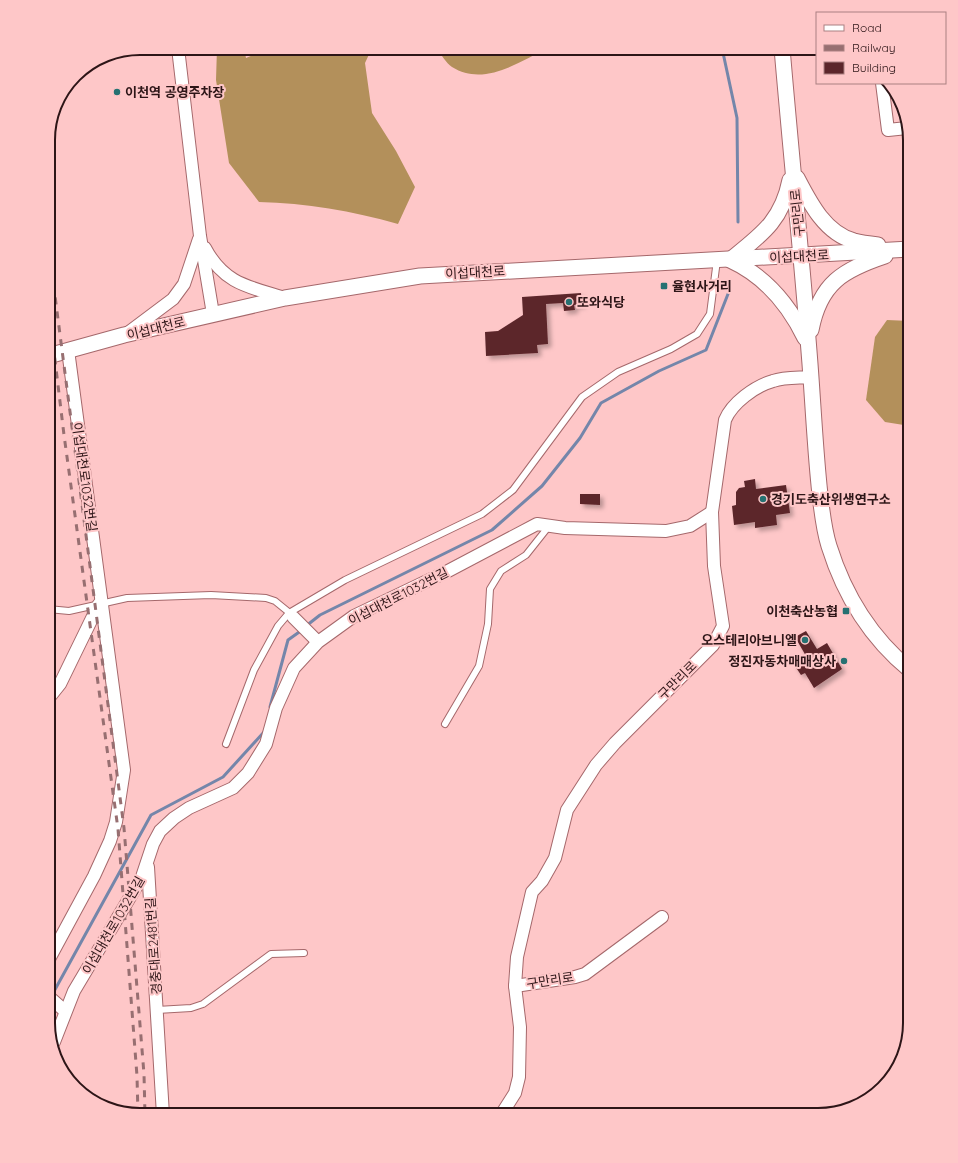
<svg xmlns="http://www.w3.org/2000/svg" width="958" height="1163" font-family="Quicksand,'Noto Sans KR',sans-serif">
	<defs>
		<filter id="shadow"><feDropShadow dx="3.5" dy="3.5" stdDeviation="2" flood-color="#0004"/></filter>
	</defs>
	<rect width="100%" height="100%" fill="#fec7c8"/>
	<g fill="#b3905b">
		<path d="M217,48H244L246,58L270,48H372L365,63L372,113L396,151L415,187L398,224C352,211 306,203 259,202L229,163L216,80Z"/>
		<path d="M436,48H548C519,62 484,87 452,67C446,63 441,54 436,48Z"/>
		<path d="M887,320L910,321V426L885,422L866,400L875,337Z"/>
	</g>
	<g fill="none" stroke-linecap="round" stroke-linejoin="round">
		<g stroke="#7486aa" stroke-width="3">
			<path d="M722,48L737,118L738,222"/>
			<path d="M306,626L320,615L492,530L542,486L580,438L601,403L659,371L706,350L728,294"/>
			<path d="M270,707L288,640L302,630"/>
			<path d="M52,995L151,815L223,777L264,732"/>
		</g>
	</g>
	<g fill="#5c262b" filter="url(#shadow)">
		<path d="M581,293L582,305H574L575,310L564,311L563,303L546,304L548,344L537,345L538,353L486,356L485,332L498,331L523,315L522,297Z"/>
		<path d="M755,479L756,489L786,485L790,513L776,515L777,525L755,528V522L734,525L732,506L736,505V492L739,488L745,487L744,481Z"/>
		<path d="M580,494H600V505L580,504Z"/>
		<path d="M806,631L817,649L827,643L842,669L814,688L805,673L801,675L793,663L806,656L795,637Z"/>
	</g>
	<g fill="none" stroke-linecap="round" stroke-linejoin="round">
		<defs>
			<g id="service">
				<path d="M48,609L69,611L127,598L211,595L266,598L275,601L291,614"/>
				<path d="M445,724L479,666L488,624L490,589L501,571L526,555L549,526"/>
				<path d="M226,744L254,670L278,626L289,613L345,580L482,514L513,490L582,397L618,372L671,349L697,334L710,314L717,260"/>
				<path d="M157,1010L191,1008L203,1004L271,954L304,953"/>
			</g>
			<g id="minor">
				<path d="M178,48L200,236L213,314"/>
				<path d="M882,83L888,130L907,128"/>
				<path d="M205,248C224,284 249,287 285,298"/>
				<path d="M129,332L173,299L184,284L199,239"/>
				<path d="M293,617L315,639"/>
				<path d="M48,699L60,684L99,604"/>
				<path d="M148,867L163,1115"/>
				<path d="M48,961L94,876L110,841L116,822L124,770L68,350"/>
				<path d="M515,986L575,977L585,974L662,917"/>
				<path d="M48,996L65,1011"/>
				<path d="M54,1042L74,991L142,877L153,844L160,831L174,818L189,808L233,788L248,773L266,744L276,708L294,668L318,642L354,616L448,571L537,524L565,528L666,531L690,526L712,512"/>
				<path d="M501,1115L515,1093L519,1077L520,1027L515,986L517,957L532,892L542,881L555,858L567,810L596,765L615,743L713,645L723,626L714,566L712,512L725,420C732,403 755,386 773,381C784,377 798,378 811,377"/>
			</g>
			<g id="tertiary">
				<path d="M782,48C791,154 802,259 810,364C813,404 815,445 819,485C821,505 823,527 829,546C844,594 871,638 910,670"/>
				<path d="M797,178C810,203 825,233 854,241C862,243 870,244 878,245"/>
				<path d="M790,180C782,221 761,235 730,260C765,276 788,303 805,338"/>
				<path d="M811,330C820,283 843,270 885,256"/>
				<path d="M48,356L124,335L285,298L420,276L910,249"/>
			</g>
		</defs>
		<use href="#service" stroke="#a5686b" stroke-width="8"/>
		<use href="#minor" stroke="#a5686b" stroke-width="14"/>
		<use href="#tertiary" stroke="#a5686b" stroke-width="17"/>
		<use href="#service" stroke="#fff" stroke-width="6"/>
		<use href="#minor" stroke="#fff" stroke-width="12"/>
		<use href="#tertiary" stroke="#fff" stroke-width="15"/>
		<g stroke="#976f71" stroke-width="3" stroke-dasharray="7 7" stroke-linecap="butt">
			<path d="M48,242L124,828L144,1074L145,1115"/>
			<path d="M48,302L64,435L118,829L137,1076L138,1115"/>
		</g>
	</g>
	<g fill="#267172" stroke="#fec7c8" stroke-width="1.5">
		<circle cx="117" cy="92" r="4"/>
		<rect x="660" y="282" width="8" height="8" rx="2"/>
		<circle cx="569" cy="302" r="4"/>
		<circle cx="763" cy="499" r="4"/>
		<rect x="842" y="607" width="8" height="8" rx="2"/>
		<circle cx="805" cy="640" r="4"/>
		<circle cx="844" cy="661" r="4"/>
	</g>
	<g text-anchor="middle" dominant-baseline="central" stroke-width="4" stroke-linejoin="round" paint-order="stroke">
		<g font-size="13" font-weight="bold" fill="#2d1517" stroke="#fec7c8" text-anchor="start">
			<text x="125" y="92">이천역 공영주차장</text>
			<text x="672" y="286">율현사거리</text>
			<text x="577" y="302">또와식당</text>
			<text x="771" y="499">경기도축산위생연구소</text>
			<text x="838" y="611" text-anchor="end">이천축산농협</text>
			<text x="797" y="640" text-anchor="end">오스테리아브니엘</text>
			<text x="836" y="661" text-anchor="end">정진자동차매매상사</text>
		</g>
		<g font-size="13" fill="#2d1517" stroke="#fec7c8">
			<text transform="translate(797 213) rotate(-96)">구만리로</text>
			<text transform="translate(799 256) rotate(-3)">이섭대천로</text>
			<text transform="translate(475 272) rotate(-3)">이섭대천로</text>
			<text transform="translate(156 328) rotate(-14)">이섭대천로</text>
			<text transform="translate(85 477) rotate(82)">이섭대천로1032번길</text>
			<text transform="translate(398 596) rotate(-27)">이섭대천로1032번길</text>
			<text transform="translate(677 680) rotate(-45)">구만리로</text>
			<text transform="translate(113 925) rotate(-60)">이섭대천로1032번길</text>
			<text transform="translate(153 946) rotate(-94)">경충대로2481번길</text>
			<text transform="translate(550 980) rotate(-9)">구만리로</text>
		</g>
	</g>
	<path d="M0 0H958V1163H0ZM140 55H818A85 85 0 0 1 903 140V1023A85 85 0 0 1 818 1108H140A85 85 0 0 1 55 1023V140A85 85 0 0 1 140 55Z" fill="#fec7c8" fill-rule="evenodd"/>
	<path fill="none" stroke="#2d1517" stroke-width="2" d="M140 55H818A85 85 0 0 1 903 140V1023A85 85 0 0 1 818 1108H140A85 85 0 0 1 55 1023V140A85 85 0 0 1 140 55Z"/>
	<rect x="816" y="12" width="130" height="72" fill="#fec7c8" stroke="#aa8081"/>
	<rect x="824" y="25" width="20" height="6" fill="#ffffff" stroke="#aa8081"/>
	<text x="852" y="32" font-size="12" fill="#2d1517">Road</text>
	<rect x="824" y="45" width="20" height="6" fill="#976f71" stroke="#aa8081"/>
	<text x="852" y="52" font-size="12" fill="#2d1517">Railway</text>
	<rect x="824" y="62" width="20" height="12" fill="#5c262b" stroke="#aa8081"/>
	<text x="852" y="72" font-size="12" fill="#2d1517">Building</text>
</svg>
